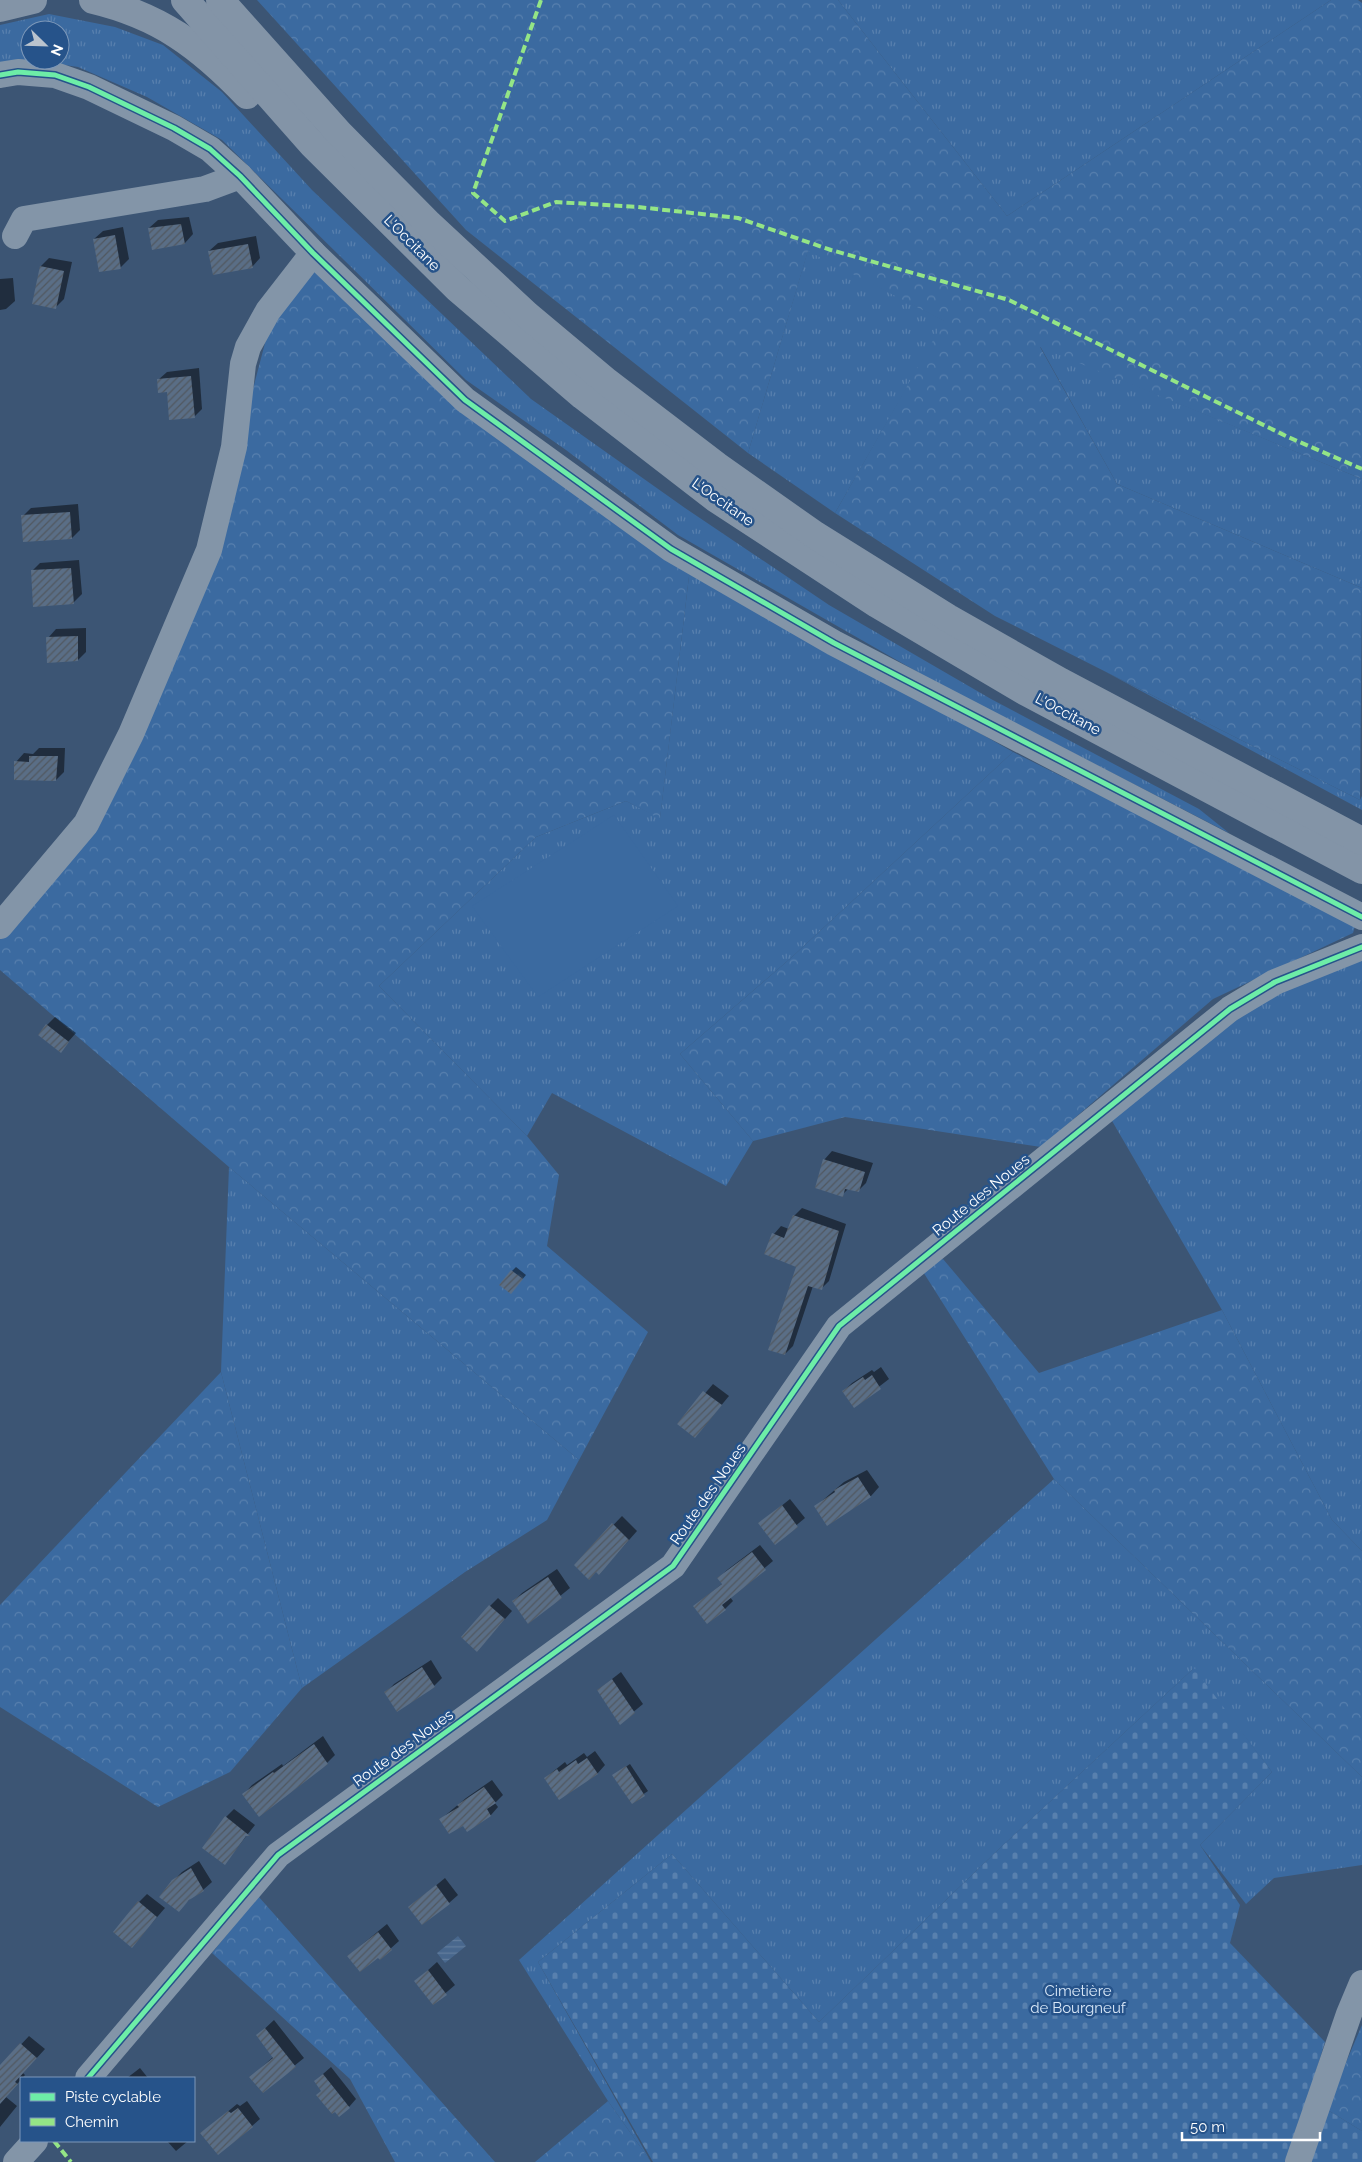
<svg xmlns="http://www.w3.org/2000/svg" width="1362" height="2162" font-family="Raleway,sans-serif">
	<defs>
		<pattern id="grass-tufts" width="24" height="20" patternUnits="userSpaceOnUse" patternTransform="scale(1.25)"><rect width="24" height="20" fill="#3b6aa0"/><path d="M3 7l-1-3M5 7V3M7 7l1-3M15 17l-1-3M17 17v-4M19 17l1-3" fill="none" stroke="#5880ae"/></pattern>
		<pattern id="forest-crowns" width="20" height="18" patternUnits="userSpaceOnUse" patternTransform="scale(1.25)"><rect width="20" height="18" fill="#3b6aa0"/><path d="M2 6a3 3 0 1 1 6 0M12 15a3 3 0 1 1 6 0" fill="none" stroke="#5880ae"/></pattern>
		<pattern id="cemetery-stones" width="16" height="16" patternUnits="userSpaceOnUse" patternTransform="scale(1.25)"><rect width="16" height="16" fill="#3b6aa0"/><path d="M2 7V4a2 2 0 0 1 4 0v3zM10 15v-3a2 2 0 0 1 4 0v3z" fill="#5880ae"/></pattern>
		<pattern id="water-rules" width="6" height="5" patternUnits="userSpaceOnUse" patternTransform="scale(1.25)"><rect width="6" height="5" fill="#48678d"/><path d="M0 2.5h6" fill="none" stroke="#637e9e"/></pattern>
		<pattern id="building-hatch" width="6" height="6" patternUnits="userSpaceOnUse" patternTransform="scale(1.25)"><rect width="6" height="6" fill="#5a6e86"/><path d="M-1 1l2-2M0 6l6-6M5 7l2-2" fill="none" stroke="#515860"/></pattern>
	</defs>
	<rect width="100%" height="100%" fill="#3c5574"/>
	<g fill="url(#grass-tufts)" fill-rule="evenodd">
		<path d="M838,0H1331L1007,216Z"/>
		<path d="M49,14L115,27L163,45L222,92L312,190L531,399L685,508L829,605L991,699L1199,809L1229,833L935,682L678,535L566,450L466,380L222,140L147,97L78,67L38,61L0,63V25ZM30,30H60V60H30Z"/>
		<path d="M808,250L945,321L835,513L748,453Z"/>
		<path d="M1040,346L1362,479V588L1117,484Z"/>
		<path d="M690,568L1013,752L792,957L680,1054L753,1141L726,1186L552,1093L527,1136L379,986L536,837L626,801L660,818Z"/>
		<path d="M1106,672L1360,800L1362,796V810Z"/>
		<path d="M1362,956V1551L1332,1520L1222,1310L1108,1114L1269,996Z"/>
		<path d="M229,1167L579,1460L547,1520L465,1572L302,1688L221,1372Z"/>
		<path d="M1054,1479L1362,1777V1865L1274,1878L1246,1904L1200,1845L1272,1772L1193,1669L999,1849L819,2022L672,1854L538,1962L651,2162L608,2101L519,1960Z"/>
	</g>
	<g fill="url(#forest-crowns)">
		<path d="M257,0H838L1007,216L1331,0H1358L1362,3V479L1040,347L1117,484L1362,588L1360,800L995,616L835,513L944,321L808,251L748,453L466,230Z"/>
		<path d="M305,258L690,568L660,819L626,801L536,837L379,986L527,1136L559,1175L547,1246L648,1332L579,1460L229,1167L0,970V924L82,810L208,560L269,328Z"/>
		<path d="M1013,752L1356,923L1353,933L1213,999L1041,1147L845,1117L753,1141L680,1054L792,957Z"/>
		<path d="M943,1259L1039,1373L1222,1310L1332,1520L1362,1551V1777L1054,1479L920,1267Z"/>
		<path d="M221,1372L302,1688L230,1772L158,1807L0,1707V1605Z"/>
		<path d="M258,1896L495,2162H395L350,2079L212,1953Z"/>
		<path d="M1362,2025V2131L1326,2109Z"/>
		<path d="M608,2101L651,2162H535Z"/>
	</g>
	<g fill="url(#cemetery-stones)">
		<path d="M1194,1668L1272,1772L1200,1845L1240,1905L1230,1943L1325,2042L1288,2162H653L538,1962L672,1854L819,2022L999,1849Z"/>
		<path d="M1326,2109L1362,2131V2162H1308Z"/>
	</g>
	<path fill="#3b6aa0" d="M614,815L678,906L538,997L472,906Z"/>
	<path fill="url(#water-rules)" d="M458,1936L466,1946L445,1963L437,1953Z"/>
	<g fill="#0007">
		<path d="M189,217L193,234L185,243L153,248L149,228L158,220Z"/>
		<path d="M123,227L129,259L120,268L94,239L103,231Z"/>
		<path d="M256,236L260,258L252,267L209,251L218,243Z"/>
		<path d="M49,258L72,262L64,299L55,308L33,303L41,266Z"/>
		<path d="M13,278L15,301L6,309L0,310V279Z"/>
		<path d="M199,368L202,409L194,417L158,380L167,372Z"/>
		<path d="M78,504L80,530L72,538L23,516L31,508Z"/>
		<path d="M79,560L82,594L73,603L32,571L40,563Z"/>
		<path d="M86,628V652L78,660L48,638L56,629Z"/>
		<path d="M39,748H65L64,772L56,780L16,762L24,753L33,754Z"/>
		<path d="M55,1017L76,1033L60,1051L47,1025Z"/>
		<path d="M832,1151L873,1163L866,1183L858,1191L849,1188L842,1195L824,1160Z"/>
		<path d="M802,1208L846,1224L829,1281L821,1289L813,1286L793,1346L785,1354L797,1267L774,1234L781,1226L789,1229L794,1216Z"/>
		<path d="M516,1267L526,1275L514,1289L512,1271Z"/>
		<path d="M881,1367L889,1379L854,1406L844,1391L852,1383L872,1370L874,1372Z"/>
		<path d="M713,1384L729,1396L695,1437L679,1424Z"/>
		<path d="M867,1470L879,1487L871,1496L827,1524L816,1506L844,1482Z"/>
		<path d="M790,1499L805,1518L775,1543L760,1523Z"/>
		<path d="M622,1516L637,1531L607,1565L597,1570L575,1565Z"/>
		<path d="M760,1545L773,1561L730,1597L733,1601L725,1609L695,1606L723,1583L719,1578L727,1570Z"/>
		<path d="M557,1569L570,1588L528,1622L514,1601L522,1593Z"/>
		<path d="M498,1598L512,1611L485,1642L490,1606Z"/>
		<path d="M431,1660L442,1678L434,1686L386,1693L394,1684Z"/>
		<path d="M621,1672L643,1704L620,1723L598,1690Z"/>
		<path d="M323,1736L335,1755L327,1763L244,1794L252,1785L282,1764L283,1766Z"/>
		<path d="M595,1751L605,1765L597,1774L545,1778L565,1762L567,1765L584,1753L587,1757Z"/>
		<path d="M630,1764L648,1791L632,1802L618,1772Z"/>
		<path d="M492,1780L503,1795L495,1803L498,1807L491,1815L467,1831L463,1824L441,1819L466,1798Z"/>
		<path d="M234,1809L255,1825L225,1863L226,1817Z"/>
		<path d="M199,1861L212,1882L203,1890L192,1897L179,1910L173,1881L182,1872Z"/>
		<path d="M445,1878L458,1895L449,1903L410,1907Z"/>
		<path d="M147,1894L165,1908L132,1946L139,1902Z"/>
		<path d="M387,1924L399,1941L380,1958L378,1956H348Z"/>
		<path d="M437,1962L455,1985L434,2003L416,1981Z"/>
		<path d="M274,2020L304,2058L263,2091L251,2077L273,2057L258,2035Z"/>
		<path d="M29,2036L45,2049L23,2073L25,2075L6,2097L17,2106L0,2127V2067Z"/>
		<path d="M331,2067L356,2099L349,2107L322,2090L315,2081Z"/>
		<path d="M140,2068L148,2078H127Z"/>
		<path d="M247,2101L260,2119L252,2126L202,2133L237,2104L240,2106Z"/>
		<path d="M167,2141H188L176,2151Z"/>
	</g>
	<g fill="url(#building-hatch)">
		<path d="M181,224L185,244L152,250L148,228Z"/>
		<path d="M115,235L121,269L99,272L93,239Z"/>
		<path d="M248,244L253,268L213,275L208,251Z"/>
		<path d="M40,266L64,271L56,309L32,304Z"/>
		<path d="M191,376L195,418L169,420L167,392L158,393L157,379Z"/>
		<path d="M70,512L72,539L23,542L21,515Z"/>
		<path d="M71,568L74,604L33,607L31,570Z"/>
		<path d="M78,636V661L47,663L46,637Z"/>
		<path d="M29,756H58L56,781L14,780V761L29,762Z"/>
		<path d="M46,1024L69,1042L61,1053L38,1035Z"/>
		<path d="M823,1159L865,1172L859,1192L845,1189L843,1197L815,1188Z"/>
		<path d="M793,1215L839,1231L822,1290L808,1286L785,1355L768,1350L796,1267L764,1254L772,1233L784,1238Z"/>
		<path d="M511,1270L523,1279L511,1294L499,1285Z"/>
		<path d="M872,1375L881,1389L854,1408L842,1391L863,1377L865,1380Z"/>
		<path d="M703,1391L722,1405L695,1438L677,1424Z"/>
		<path d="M858,1477L871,1497L827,1526L814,1506L835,1492L834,1490Z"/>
		<path d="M782,1505L798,1527L775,1545L758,1523Z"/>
		<path d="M612,1523L629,1540L599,1575L596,1572L589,1580L574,1565Z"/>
		<path d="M752,1552L766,1570L722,1605L726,1610L707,1624L693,1606L722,1584L717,1578Z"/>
		<path d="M548,1577L562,1598L528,1624L512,1601Z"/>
		<path d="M489,1605L505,1619L477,1652L461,1637Z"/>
		<path d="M422,1667L435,1687L397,1712L384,1692Z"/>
		<path d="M612,1679L635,1713L620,1725L597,1690Z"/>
		<path d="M314,1744L328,1764L259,1817L242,1794L273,1772L274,1773Z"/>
		<path d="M587,1758L598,1774L559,1800L544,1778L557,1769L559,1772L576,1760L578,1764Z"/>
		<path d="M626,1766L645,1796L632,1804L612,1775Z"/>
		<path d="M484,1787L496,1803L487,1809L491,1816L467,1832L463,1826L449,1834L439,1819L459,1807L457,1805Z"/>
		<path d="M225,1816L250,1836H246L225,1865L202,1848Z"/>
		<path d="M191,1868L204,1891L189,1900L179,1912L159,1897L172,1880Z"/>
		<path d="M436,1885L450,1904L422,1925L408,1907Z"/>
		<path d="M138,1901L157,1917L132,1948L113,1932Z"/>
		<path d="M378,1932L392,1950L380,1960L378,1958L360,1972L347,1956Z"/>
		<path d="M428,1970L447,1995L433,2005L414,1981Z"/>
		<path d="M265,2028L296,2067L263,2093L249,2077L273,2058L256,2035Z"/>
		<path d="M20,2043L37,2058L15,2082L18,2084L0,2104V2065Z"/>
		<path d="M323,2074L350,2108L339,2117L335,2112L332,2114L316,2095L321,2091L314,2081Z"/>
		<path d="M238,2108L253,2127L218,2155L200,2133L228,2111L231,2113Z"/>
	</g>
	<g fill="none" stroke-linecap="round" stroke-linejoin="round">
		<g stroke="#8395a8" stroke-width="26">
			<path d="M0,75L18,72L55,75L89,87L174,128L210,149L240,176L313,253L465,400L671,549L834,643L1362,917"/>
			<path d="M15,236L24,219L205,189L240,176"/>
			<path d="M0,926L86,824L131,734L209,550L234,447L243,364L248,347L268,311L313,253"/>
			<path d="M88,2078L278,1855L673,1566L839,1326L1230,1009L1275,982L1362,947"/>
			<path d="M16,2162L35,2141"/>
			<path d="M1298,2162L1349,2014L1362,1983"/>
		</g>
		<g stroke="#8394a7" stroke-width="28">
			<path d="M93,0C160,16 200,46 247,95"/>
			<path d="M185,0L312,144L457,288L583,396L715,498L877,604L1026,692L1362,870"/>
			<path d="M220,0L339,133L429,224L527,315L607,382L717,466L815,535L948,618L1061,682L1362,841"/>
			<path d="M0,8L33,0"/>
		</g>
		<g stroke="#94e586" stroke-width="4" stroke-dasharray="8 4" stroke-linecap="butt">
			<path d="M541,0L473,193L505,221L556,202L638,207L738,218L831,250L1009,300L1288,437L1362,469"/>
			<path d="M54,2141L71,2162"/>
		</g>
		<defs>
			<g id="cycleway">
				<path d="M0,75L18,72L55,75L89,87L174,128L210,149L240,176L313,253L465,400L671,549L834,643L1362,917"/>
				<path d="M88,2078L278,1855L673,1566L839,1326L1230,1009L1275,982L1362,947"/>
			</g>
		</defs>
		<use href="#cycleway" stroke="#26538a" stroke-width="8"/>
		<use href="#cycleway" stroke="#6deda7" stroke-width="5"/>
	</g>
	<g text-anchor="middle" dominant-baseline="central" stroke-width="5" stroke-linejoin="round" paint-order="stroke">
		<g font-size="15" fill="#fff" stroke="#26538a">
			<text transform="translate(412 243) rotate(45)">L'Occitane</text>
			<text transform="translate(723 502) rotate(35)">L'Occitane</text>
			<text transform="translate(1068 714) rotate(28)">L'Occitane</text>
			<text transform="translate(981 1195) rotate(-39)">Route des Noues</text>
			<text transform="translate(708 1494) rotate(-55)">Route des Noues</text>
			<text transform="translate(403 1748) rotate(-36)">Route des Noues</text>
		</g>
		<g font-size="15" fill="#d8e7f7" stroke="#26538a">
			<text x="1078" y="1991">Cimetière<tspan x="1078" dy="17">de Bourgneuf</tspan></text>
		</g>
	</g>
	<rect x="20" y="2077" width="175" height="65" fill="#26538a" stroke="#7d98b9"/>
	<rect x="30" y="2093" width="25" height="8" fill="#6deda7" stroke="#7d98b9"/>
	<text x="65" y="2102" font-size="15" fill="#ffffff">Piste cyclable</text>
	<rect x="30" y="2118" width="25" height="8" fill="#94e586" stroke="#7d98b9"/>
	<text x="65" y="2127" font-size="15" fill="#ffffff">Chemin</text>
	<g transform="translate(45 45) rotate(113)"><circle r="24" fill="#26538a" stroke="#7d98b9"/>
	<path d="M0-4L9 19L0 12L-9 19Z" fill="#bbc4ce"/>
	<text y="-8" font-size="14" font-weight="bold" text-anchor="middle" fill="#ffffff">N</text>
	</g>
	<path d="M1182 2132v8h138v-8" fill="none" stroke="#ffffff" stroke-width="2.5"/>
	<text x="1190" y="2132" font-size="15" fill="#ffffff" stroke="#26538a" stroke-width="4" paint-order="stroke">50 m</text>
</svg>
